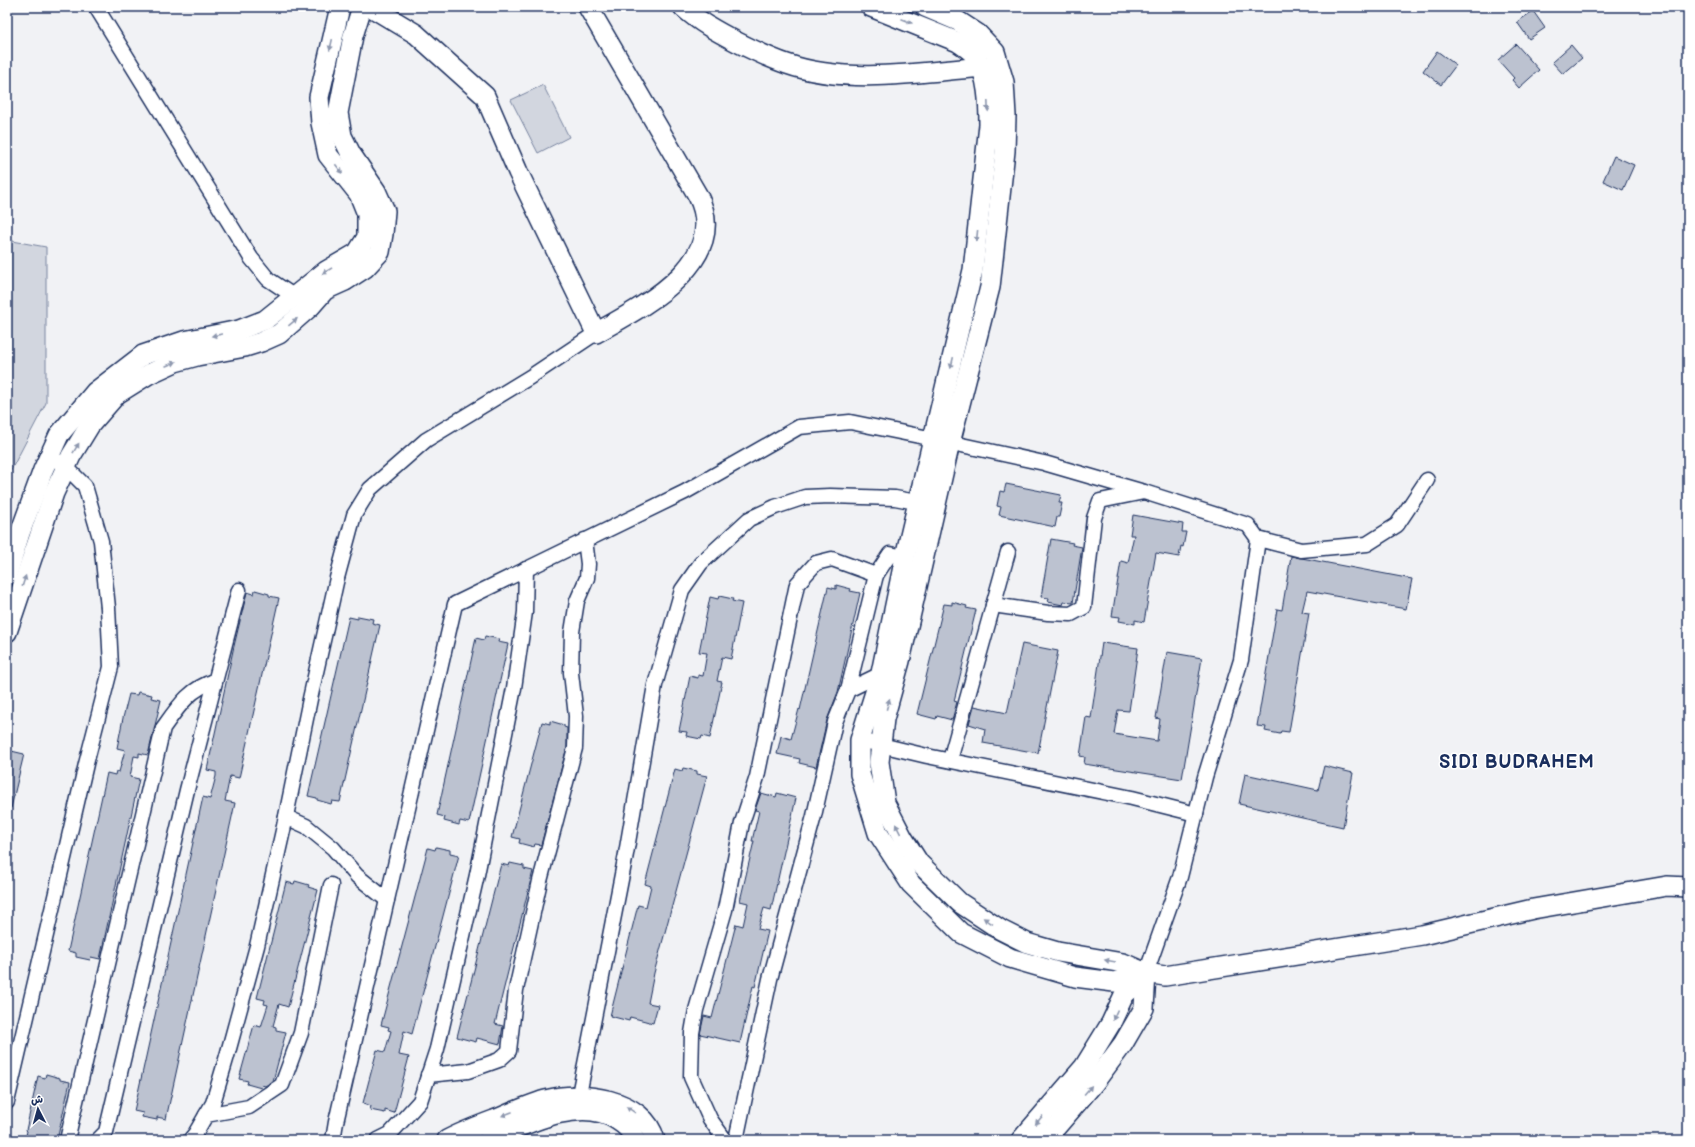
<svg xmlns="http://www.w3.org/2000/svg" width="1695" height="1147" font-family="'Balsamiq Sans','Playpen Sans Arabic',sans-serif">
	<rect width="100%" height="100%" fill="#f1f2f5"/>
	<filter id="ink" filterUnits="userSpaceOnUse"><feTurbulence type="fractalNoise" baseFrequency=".025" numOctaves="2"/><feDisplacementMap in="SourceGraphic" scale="8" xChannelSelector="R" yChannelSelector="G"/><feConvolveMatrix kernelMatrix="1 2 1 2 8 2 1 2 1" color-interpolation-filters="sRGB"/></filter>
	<g filter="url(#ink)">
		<g fill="#d2d6df" stroke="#76829e">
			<path d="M543,85L569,137L538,153L511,100Z"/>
			<path d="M7,240L46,247V403L7,478Z"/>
		</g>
		<g fill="#bcc2d0" stroke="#1b2f5e">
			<path d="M1533,11L1545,28L1529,39L1517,22Z"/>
			<path d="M1516,44L1539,70L1519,88L1512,80L1514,78L1498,60Z"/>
			<path d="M1571,45L1582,58L1563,74L1552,62Z"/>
			<path d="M1437,51L1456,65L1441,85L1423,71Z"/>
			<path d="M1614,156L1634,165L1623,190L1603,181Z"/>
			<path d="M1006,484L1061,495L1059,503H1062L1059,517H1057L1055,527L999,515L1001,507L997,506L1000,491L1004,492Z"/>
			<path d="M1133,515L1183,524L1182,532H1186L1183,547L1181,546L1179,557L1156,553L1144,622L1135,620V624L1119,621L1120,617L1112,616L1121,561L1128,563L1134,535H1130Z"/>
			<path d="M1051,539L1073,543L1072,545L1082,547L1073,603L1064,602L1063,605L1048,602L1049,598L1041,597Z"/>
			<path d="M1291,556L1412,579L1406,609L1307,591L1302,612L1309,613L1289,732L1281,731L1280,734L1265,731L1266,727L1257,726L1277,609L1282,610Z"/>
			<path d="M836,585L851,589L850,591L860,593L838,692L827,720L816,767L799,763L800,759L777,754L781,736L791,739L799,709L800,710L828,587L836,589Z"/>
			<path d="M255,590L269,594V596L279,598L239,778L230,776L225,801L235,803L166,1119L157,1117V1120L142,1117L143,1113L134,1111L203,797L210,799L216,776V772L207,770L234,646L247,592L254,594Z"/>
			<path d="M719,596L733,599L732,601L742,603L731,659L722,657L717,681L722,682L710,738L702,736L701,739L686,736L687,732L679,731L690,676L698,678V675L703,676L707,653L699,652L710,597L718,599Z"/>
			<path d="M952,602L967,606L966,608L976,610L954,701L957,702L952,720L937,716L936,719L917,714L944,604L952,605Z"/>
			<path d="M358,616L373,619L372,623L380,625L340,802L332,801L331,804L317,800V798L308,796L349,617L358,619Z"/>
			<path d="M485,636L499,639L498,642L508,644L469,823L460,821L459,825L444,821L445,817L437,815L476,638L484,640Z"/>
			<path d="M1102,643L1138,648L1129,711L1118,710L1114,734L1157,741L1160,719L1156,718L1167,652L1202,658L1182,779L1084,764L1085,757L1080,756L1086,717L1091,718Z"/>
			<path d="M1022,644L1058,651L1038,753L983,743L985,729L969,724L974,706L1007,713Z"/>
			<path d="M138,692L152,695L151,698L161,700L148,755L139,753V757L134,756L130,777L139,779L100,959L91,957L90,960L76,957V953L68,951L107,773L115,775L116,771L119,772L125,750L117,748L123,718L129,694L137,695Z"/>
			<path d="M550,721L564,725V727L567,728V747L541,845L535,844L534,847L519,843L520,839L512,837L542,722L550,724Z"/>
			<path d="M7,750L24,754L11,808L7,807Z"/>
			<path d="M1324,766L1353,773L1343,827L1239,804L1245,774L1318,790Z"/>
			<path d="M683,768L697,771V774L707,776L654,973L648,1003L658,1005L653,1023L630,1017L629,1021L610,1016L638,905L646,907L651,886L645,884L675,769L682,771Z"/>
			<path d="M761,793L776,797L777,793L796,798L771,910L764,908L758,929L768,931L755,987L753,986L740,1043L700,1034L704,1016L712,1018L736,924L743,926L748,903L740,901L754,841H752L759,811L755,810Z"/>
			<path d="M436,847L450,850V853L459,855L412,1034L404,1031L399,1055L409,1057L394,1113L385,1110V1113L370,1110L371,1106L363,1103L377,1050L385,1052L391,1031L388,1030L389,1027L381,1025L428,848L435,850Z"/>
			<path d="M510,863L524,866V869L533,871L495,1024L503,1026L500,1044L477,1038L476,1042L457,1037L501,864L509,866Z"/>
			<path d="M295,881L309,885L308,887L318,890L288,1007L279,1004L273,1026L276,1027V1030L286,1032L273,1081L265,1086L262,1085L261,1088L247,1084L248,1081L239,1079L254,1025L261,1027L268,1005L264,1004L265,1000L257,998L286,882L294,884Z"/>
			<path d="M46,1074L60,1078V1080L70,1082L57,1140H25L27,1131L26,1130L38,1076L45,1078Z"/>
		</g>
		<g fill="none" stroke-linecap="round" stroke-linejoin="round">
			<defs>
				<g id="street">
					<path d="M96,7L251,258L268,279L301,301"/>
					<path d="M876,575L890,554L905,557"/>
					<path d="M993,605L1048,613L1071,614L1084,607L1094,518L1100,501L1144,492"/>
					<path d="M860,740L927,756L1132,798L1196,814"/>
					<path d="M950,760L1008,552"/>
					<path d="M286,817L306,826L333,848L357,876L387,900"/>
					<path d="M1146,973L1180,877L1205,777L1241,660L1258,539"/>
					<path d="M428,1075L468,1071L499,1060L509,1051L516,990L540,881L575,748L576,716L571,673L572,632L577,601L587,578L588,564L585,540"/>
					<path d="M7,1102L86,764L111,667L108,608L101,541L85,486L66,467L50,456"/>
					<path d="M577,1105L626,854L655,685L682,590L701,563L749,519L775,507L805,497L830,496L895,498L927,504"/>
					<path d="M206,1115L249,1107L282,1085L301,1033L331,885"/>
					<path d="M67,1140L163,728C178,707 190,688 215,681"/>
					<path d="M98,1140L106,1132L187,790L239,590"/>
					<path d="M190,1140L195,1134L213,1103L227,1056L257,946L284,826L310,699L337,578L354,515L370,489L426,440L530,377L596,333"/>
					<path d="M333,1140L336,1122L455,604L685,492L799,427L850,422L934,439L1044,463L1144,492L1248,525L1258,539L1301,550L1367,544L1397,525L1427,480"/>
					<path d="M378,1140L390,1134L420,1101L437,1049L477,875L514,688L525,612L526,569"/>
					<path d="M725,1140L710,1119L691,1077L692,1033L696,1010L725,910L742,823L757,777L797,584L816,563L832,559L876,575L848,690"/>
					<path d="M736,1140L770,979L814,816L835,722L848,690L885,672"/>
				</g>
				<g id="secondary">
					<path d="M371,7L416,34L485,96L518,172L596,333C642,307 731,262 698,196L588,7"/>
					<path d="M683,7C699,22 718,32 737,42C753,50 769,58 787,64C849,86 929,71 993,66"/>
					<path d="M871,7L958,42C965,47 972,51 977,58C988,77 989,103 989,125L973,270L905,557L881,673L860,740V774L878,833L911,884L961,933L1010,958L1075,977L1114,982L1146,973"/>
					<path d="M925,7L958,21L978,34L995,52L1004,82L1006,116L1005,151L990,287L950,443L900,661L884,719L879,762L885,803L903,838L919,863L960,903L1001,930L1027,943L1058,952L1123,963L1146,973L1165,976L1422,935L1533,909L1667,886L1688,887"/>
					<path d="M7,575L20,533L43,470L59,435L95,392L143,355L184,341L239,330L265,320L326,271L357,253L367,237V214L359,194L328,155L321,123L319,97L340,7"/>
					<path d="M7,632L54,493L71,456L90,425L117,394L149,374L175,362L197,356L245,347L261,342L279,334L311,306L325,290L345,281L365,268L380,252L383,234L385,211L376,191L351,154L342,136L338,113L353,36L362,7"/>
					<path d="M447,1140C462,1132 478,1126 494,1120C511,1113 528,1105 545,1100C581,1090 644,1098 655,1140"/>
					<path d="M489,1140C524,1125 581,1095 617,1120C625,1125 632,1131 635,1140"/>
					<path d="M1021,1140L1084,1067L1111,1023L1124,995L1144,976"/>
					<path d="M1044,1140L1051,1133L1094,1083L1123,1044L1144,1008L1146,973"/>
				</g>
			</defs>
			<use href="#street" stroke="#1b2f5e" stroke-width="17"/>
			<use href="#secondary" stroke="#1b2f5e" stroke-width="22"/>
			<use href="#street" stroke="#fff" stroke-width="14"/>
			<use href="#secondary" stroke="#fff" stroke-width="19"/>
		</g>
		<defs><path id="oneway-solid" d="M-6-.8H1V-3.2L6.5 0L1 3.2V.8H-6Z"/></defs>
		<g fill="#8d97ae">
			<use href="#oneway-solid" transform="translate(907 21) rotate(22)"/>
			<use href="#oneway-solid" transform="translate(331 45) rotate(103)"/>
			<use href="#oneway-solid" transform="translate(988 106) rotate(88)"/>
			<use href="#oneway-solid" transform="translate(339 169) rotate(53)"/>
			<use href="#oneway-solid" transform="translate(977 236) rotate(96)"/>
			<use href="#oneway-solid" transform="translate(327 271) rotate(148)"/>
			<use href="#oneway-solid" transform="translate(293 322) rotate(-40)"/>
			<use href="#oneway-solid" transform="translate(217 335) rotate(169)"/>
			<use href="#oneway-solid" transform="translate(952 363) rotate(103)"/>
			<use href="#oneway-solid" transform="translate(171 364) rotate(-23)"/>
			<use href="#oneway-solid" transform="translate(76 448) rotate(-59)"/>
			<use href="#oneway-solid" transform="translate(24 581) rotate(-72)"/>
			<use href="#oneway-solid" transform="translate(888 704) rotate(-74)"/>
			<use href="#oneway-solid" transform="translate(898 829) rotate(-117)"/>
			<use href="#oneway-solid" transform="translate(988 921) rotate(-146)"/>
			<use href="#oneway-solid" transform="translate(1110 961) rotate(-170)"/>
			<use href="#oneway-solid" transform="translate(1115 1015) rotate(114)"/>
			<use href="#oneway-solid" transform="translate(1088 1090) rotate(-50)"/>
			<use href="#oneway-solid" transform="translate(631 1110) rotate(-146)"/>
			<use href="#oneway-solid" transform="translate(507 1114) rotate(159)"/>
			<use href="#oneway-solid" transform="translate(1039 1120) rotate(131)"/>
		</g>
	</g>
	<g text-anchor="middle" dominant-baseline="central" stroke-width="3" stroke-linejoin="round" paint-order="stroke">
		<g font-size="18" font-weight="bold" letter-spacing="1" fill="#1b2f5e" stroke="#fff">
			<text x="1517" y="762">SIDI BUDRAHEM</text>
		</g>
	</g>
	<rect width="1695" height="1147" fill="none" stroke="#fff" stroke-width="24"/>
	<rect x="12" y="12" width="1671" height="1123" fill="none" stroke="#1b2f5e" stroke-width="1.5" filter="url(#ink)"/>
	<g transform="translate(38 1109) rotate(354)" stroke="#ffffff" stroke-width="3" paint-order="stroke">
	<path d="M0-3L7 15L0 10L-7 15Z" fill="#1b2f5e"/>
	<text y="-6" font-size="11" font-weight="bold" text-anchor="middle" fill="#1b2f5e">ش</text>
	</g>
</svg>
